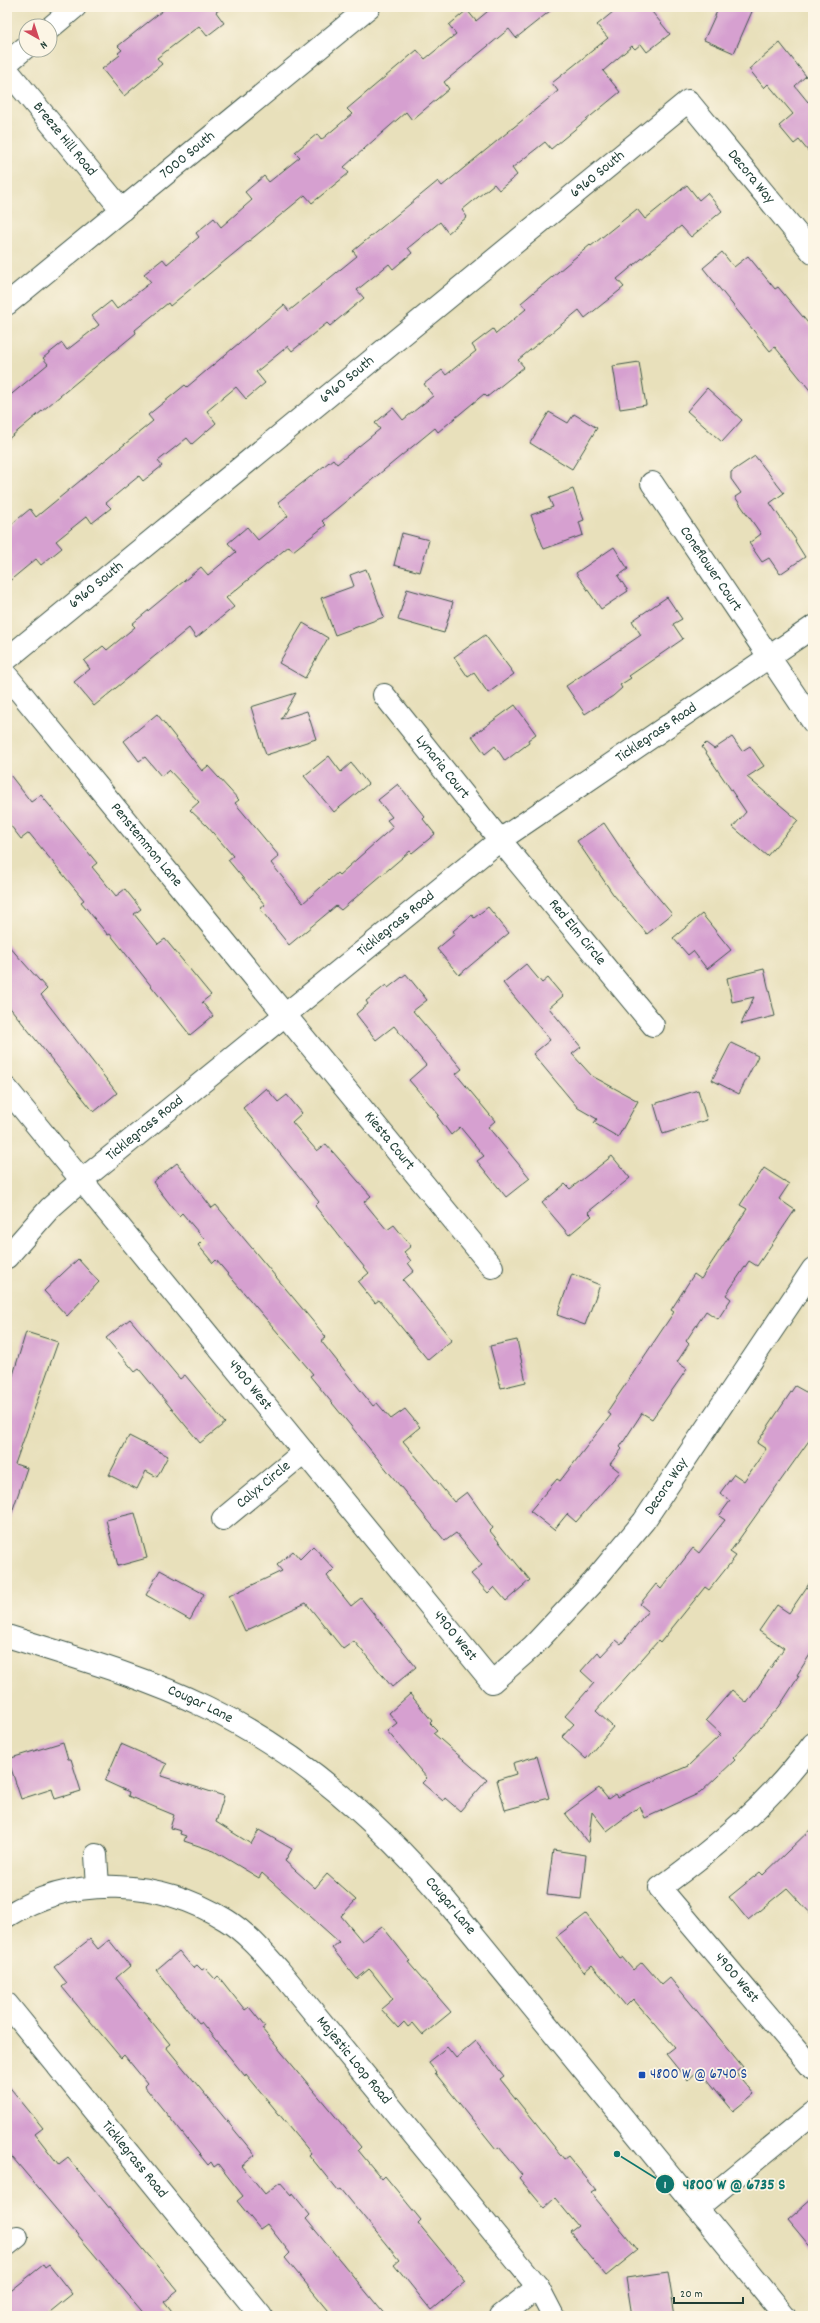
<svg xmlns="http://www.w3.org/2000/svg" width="820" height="2323" font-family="Dekko,sans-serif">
	<rect width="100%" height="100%" fill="#fcf5e5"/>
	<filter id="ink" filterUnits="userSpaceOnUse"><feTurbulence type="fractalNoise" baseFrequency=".025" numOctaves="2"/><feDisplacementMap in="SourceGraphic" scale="8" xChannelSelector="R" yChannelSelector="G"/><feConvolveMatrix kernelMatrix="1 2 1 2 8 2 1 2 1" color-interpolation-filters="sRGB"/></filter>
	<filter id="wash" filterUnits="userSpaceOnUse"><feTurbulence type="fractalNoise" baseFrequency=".012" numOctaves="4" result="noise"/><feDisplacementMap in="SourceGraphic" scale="16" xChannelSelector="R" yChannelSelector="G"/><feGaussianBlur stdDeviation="0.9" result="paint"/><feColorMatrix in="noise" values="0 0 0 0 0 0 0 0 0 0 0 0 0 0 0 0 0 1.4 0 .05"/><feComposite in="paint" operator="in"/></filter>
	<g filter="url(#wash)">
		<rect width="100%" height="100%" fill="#e8e0bb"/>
		<g id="blocks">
			<g fill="#d6a0d0">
				<path d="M167,7H223L216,12L224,23L207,36L199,26L157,58L162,64L124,96L102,69L120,55L118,53L122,50L118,46Z"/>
				<path d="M493,7H555L516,38L509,29L444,82L449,89L412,120L406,112L374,140L344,167L349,173L312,203L305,195L170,306L168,303L135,330L136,333L7,440V398L48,364L43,358L62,343L67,350L99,325L92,316L111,301L117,309L151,282L144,274L163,259L167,264L199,237L196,233L214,218L221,227L252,200L245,192L264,176L269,182L300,157L295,152L317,134L321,140L352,114L347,109L417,50L425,59L456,34L449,25L467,10L476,21Z"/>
				<path d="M619,7H648L670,34L647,52L641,44L635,49L632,46L603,71L620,92L551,149L545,142L512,168L517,175L499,190L494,184L462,210L467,217L448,233L440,222L408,248L412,253L393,269L389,264L357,290L364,298L330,326L327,323L292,351L288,346L256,372L265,383L246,399L236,387L207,411L216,423L192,444L187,438L158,461L162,466L143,481L139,476L106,503L111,508L92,523L87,516L56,541L62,548L41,565L36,559L7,583V528L30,509L36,517L153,421L148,415L185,385L187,387L284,305L289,311L357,256L353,251L438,181L442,186L558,91L552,83L608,38L597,25Z"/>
				<path d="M719,7H754L734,53L704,40Z"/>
				<path d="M780,43L806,76L795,86L808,102L813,98V157L799,140L794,144L779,126L793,114L768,84L764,88L749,69Z"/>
				<path d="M687,185L699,200L707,193L722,211L691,237L681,226L617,279L624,287L585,318L579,310L518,360L524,367L487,397L484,394L438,432L435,428L322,521L326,525L293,551L289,546L226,598L234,607L196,638L189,628L94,706L74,682L90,669L84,661L103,646L107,650L135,627L132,624L201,567L208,575L236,552L228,543L247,527L258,540L288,516L278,502L333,459L337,464L380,429L375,423L393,408L403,420L433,396L424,384L442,370L446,375L476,351L472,345L493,329L496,334L526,309L521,303L590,245L591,246L637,209L645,219Z"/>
				<path d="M722,252L734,267L748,256L775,289L778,287L813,329V394L775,347L770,351L703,268Z"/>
				<path d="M639,362L646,405L620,409L613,366Z"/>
				<path d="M707,388L742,420L722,442L687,411Z"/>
				<path d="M549,412L568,423L574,414L597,428L572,469L530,443Z"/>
				<path d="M755,456L784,493L770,503L796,540L795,541L805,557L780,574L769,558L762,562L749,543L761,534L735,497L741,493L731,479V472Z"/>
				<path d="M573,489L584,520L579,522L583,535L544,549L531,515L553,507L549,498Z"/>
				<path d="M402,533L429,540L420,572L394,565Z"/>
				<path d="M614,547L628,569L618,576L628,591L601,609L576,573Z"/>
				<path d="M366,569L384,617L335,635L321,598L354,586L350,575Z"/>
				<path d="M407,589L453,602L444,633L398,620Z"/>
				<path d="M667,597L682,619L673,624L683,639L629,676L631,678L620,685L622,688L613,696L585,714L566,686L641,635L632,621Z"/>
				<path d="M303,623L328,638L305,678L279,663Z"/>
				<path d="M485,635L514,674L488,693L474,673L468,677L454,657Z"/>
				<path d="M296,693L281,719L307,711L316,739L266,755L251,707Z"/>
				<path d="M515,705L536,734L528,740L529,743L505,761L495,746L485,754L472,736Z"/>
				<path d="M157,714L202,771L208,766L239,800L235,803L279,856L271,863L303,903L337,873L339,875L393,827L387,820L392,817L378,800L398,784L425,817L423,819L435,834L412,853L410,851L341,910L336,906L289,945L260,909L265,905L228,860L233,856L207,826L190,810L199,802L169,770L161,776L145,757L139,761L124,741Z"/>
				<path d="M732,737L742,751L750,746L764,766L747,777L798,820L767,856L733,827L746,812L702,747L706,743L714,749Z"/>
				<path d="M329,756L341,772L351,763L368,784L334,812L304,776Z"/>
				<path d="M7,771L31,802L41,795L97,863L92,867L116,896L125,889L141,909L134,914L158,944L165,939L211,995L202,1002L213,1016L190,1035L110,934L108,935L81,902L84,900L29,833L21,839L7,821Z"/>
				<path d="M604,823L636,871L672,914L647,934L613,894L577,841Z"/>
				<path d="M488,907L509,933L459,975L437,949L455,934L453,931L472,915L474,918Z"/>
				<path d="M702,914L731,950L707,969L693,951L688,955L673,938Z"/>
				<path d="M7,944L47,989L41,995L117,1093L94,1112L7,1004Z"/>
				<path d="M526,964L542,983L548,978L563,996L549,1008L581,1047L572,1054L592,1076L638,1101L618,1137L594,1123L597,1119L578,1108L533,1054L550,1040L503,983Z"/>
				<path d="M764,969L775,1016L741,1024L754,997L732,1002L727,978Z"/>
				<path d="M406,974L427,1000L413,1011L462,1069L456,1074L495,1121L488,1127L530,1178L506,1197L477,1161L484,1156L460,1127L451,1135L437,1116L439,1115L409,1080L426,1065L394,1026L376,1040L356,1014L368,1004L366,1001L386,985L388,988Z"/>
				<path d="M731,1043L758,1056L739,1094L712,1080Z"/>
				<path d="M266,1088L278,1102L287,1095L302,1113L292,1122L317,1151L326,1144L371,1196L364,1202L387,1230L394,1225L411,1246L404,1252L411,1261L408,1263L414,1271L403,1280L452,1340L428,1360L379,1300L375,1303L358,1282L369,1273L315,1206L319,1202L243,1108Z"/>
				<path d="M698,1090L707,1120L663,1134L654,1104Z"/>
				<path d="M612,1156L630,1178L588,1212L592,1216L569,1235L542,1203L565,1184L570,1189Z"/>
				<path d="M177,1163L212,1208L216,1205L326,1337L321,1341L373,1406L377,1403L391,1419L405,1409L420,1427L403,1441L454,1502L467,1492L493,1528L490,1531L530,1580L506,1601L494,1587L488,1593L471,1574L482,1565L456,1533L445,1541L310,1376L313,1374L216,1260L213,1263L198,1245L204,1239L182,1213L179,1216L153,1182Z"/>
				<path d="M764,1168L789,1184L779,1199L795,1210L757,1266L749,1261L726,1295L731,1299L718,1319L706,1311L686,1341L689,1344L677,1362L687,1369L652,1419L642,1413L620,1447L622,1449L610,1464L620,1472L576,1522L567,1514L554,1530L530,1511L557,1479L560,1481L611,1415L607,1412L674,1312L671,1310L694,1274L701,1279L747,1209L740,1205Z"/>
				<path d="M78,1259L99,1282L67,1316L44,1291Z"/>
				<path d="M572,1274L600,1285L585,1325L557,1315Z"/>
				<path d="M130,1319L180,1379L185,1375L225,1423L200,1443L139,1369L135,1372L106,1338Z"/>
				<path d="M26,1332L58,1342L15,1464L27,1468L10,1518L7,1517V1395Z"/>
				<path d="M517,1340L526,1382L501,1388L490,1346Z"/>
				<path d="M795,1386L813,1396V1435L730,1552L736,1556L709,1590L705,1587L660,1643L658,1641L596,1711L613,1727L586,1759L562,1737L574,1724L565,1716L594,1683L581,1671L598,1652L601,1656L616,1640L621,1644L648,1611L640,1604L656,1584L661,1589L693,1548L699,1553L725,1520L719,1516L730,1501L720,1493L734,1474L744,1481L766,1449L757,1443Z"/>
				<path d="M129,1436L168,1456L157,1477L146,1471L137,1489L109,1475Z"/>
				<path d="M135,1513L147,1558L118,1566L106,1520Z"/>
				<path d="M313,1546L334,1569L327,1576L351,1606L361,1598L416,1667L392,1687L354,1641L343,1649L306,1603L245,1631L229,1596L282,1571L277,1565L293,1551L300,1559Z"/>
				<path d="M160,1570L204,1594L190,1620L146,1595Z"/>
				<path d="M813,1578V1650L797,1675L799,1676L779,1707L733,1758L735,1760L700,1793L645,1818L640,1806L607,1831L592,1812L588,1843L565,1813L599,1788L608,1799L615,1794L617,1797L688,1766L721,1734L706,1720L732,1690L747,1703L784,1648L759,1631L777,1605L789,1613Z"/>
				<path d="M410,1694L432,1721L430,1723L437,1730L433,1733L487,1780L460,1811L445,1798L443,1801L422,1783L427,1778L387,1731L397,1723L389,1713Z"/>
				<path d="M63,1742L68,1759H71L81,1791L55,1799L52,1789L21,1799L8,1759Z"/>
				<path d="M121,1744L167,1764L161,1776L224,1796L216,1822L251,1844L259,1830L292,1849L285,1861L315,1888L327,1874L356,1900L341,1916L362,1941L382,1926L410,1961L408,1962L451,2012L423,2035L413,2023L408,2027L404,2022L398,2028L381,2009L393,1999L371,1971L369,1969L357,1979L332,1948L339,1942L262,1873L259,1878L214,1851L184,1841L186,1836L180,1834L181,1831L170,1828L174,1815L128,1796L129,1792L105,1781Z"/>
				<path d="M537,1756L549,1798L505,1810L497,1780L516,1774L513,1763Z"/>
				<path d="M813,1827V1916L787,1888L748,1920L729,1897L760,1872L763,1875Z"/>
				<path d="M553,1850L586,1855L581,1899L547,1895Z"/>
				<path d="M586,1914L620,1958L622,1957L633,1970L642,1962L662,1985L670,1978L743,2067L736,2073L754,2094L733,2111L699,2069L687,2080L666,2054L675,2047L633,1999L626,2006L592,1965L584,1972L556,1937Z"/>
				<path d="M90,1939L98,1949L109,1940L130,1966L116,1978L170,2044L166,2047L255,2155L242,2166L265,2194L280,2182L292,2196L293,2194L310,2215L306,2219L386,2316H333L285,2258L290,2253L267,2224L260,2229L237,2201L243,2196L218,2164L214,2167L211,2162L208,2165L144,2086L147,2083L124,2055L121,2058L62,1987L67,1983L54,1967Z"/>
				<path d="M179,1951L193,1968L197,1965L202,1970L205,1968L215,1979L218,1976L245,2010L249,2007L265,2027L262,2029L361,2147L358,2150L382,2179L385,2176L421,2220L418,2223L466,2281L431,2310L394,2264L399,2260L341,2189L338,2191L309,2155L311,2153L246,2074L245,2076L201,2022L199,2023L156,1970Z"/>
				<path d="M476,2041L504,2076L500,2079L564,2159L568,2156L596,2190L591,2193L638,2250L606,2276L570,2232L578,2226L555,2198L544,2208L519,2178L522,2175L499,2147L496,2149L435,2073L436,2072L428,2062L447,2047L456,2058Z"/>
				<path d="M7,2084L43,2128L35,2134L59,2165L68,2158L178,2291L164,2302L175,2316H146L7,2151Z"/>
				<path d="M813,2198V2250L788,2220Z"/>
				<path d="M43,2265L45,2268L49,2265L72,2294L45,2316H7V2294Z"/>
				<path d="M668,2272L675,2316H632L626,2278Z"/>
			</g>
		</g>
	</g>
	<g filter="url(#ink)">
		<use href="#blocks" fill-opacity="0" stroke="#3d5548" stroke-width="1"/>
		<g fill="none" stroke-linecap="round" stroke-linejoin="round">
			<defs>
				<g id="minor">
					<path d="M50,28L75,7"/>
					<path d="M7,63L26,47"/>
					<path id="s1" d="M7,70L122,210"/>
					<path id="s2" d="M7,304L369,7"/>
					<path id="s3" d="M652,483L813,722"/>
					<path id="s4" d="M7,659L688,101L813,253"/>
					<path id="s5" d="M7,676L492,1267"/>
					<path id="s6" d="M384,695L500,840L653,1025"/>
					<path id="s7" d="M7,1089L492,1682L533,1646L593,1582L644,1521L813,1269"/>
					<path id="s8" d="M7,1257L50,1208L82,1180L500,840L813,627"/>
					<path id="s9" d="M223,1519L304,1452"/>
					<path id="s10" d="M813,1744C770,1802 718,1846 660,1888L813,2069"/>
					<path d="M96,1855L98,1886"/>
					<path id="s11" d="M7,1916C74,1874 160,1879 226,1920C247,1933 263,1952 279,1970L538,2287L553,2316"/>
					<path id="s12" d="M7,2004L261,2316"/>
					<path d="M697,2208L813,2113"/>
					<path d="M7,2245L17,2237"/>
					<path d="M501,2316L538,2287"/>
				</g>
				<g id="major">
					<path id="s13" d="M7,1636C74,1657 142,1676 206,1707C300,1752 379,1822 446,1901L785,2316"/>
				</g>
			</defs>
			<use href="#minor" stroke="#3d5548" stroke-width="24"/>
			<use href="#major" stroke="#3d5548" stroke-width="24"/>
			<use href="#minor" stroke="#fff" stroke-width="22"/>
			<use href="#major" stroke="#fff" stroke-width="22"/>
		</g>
	</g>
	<rect fill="#1a4fb4" stroke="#fcf5e5" stroke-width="1.5" x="638" y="2071" width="8" height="8" rx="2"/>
	<g text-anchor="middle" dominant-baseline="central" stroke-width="3.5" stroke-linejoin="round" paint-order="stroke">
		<g font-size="15" fill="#1f3d34" stroke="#fcf5e5">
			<text stroke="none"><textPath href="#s1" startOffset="90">Breeze Hill Road</textPath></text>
			<text stroke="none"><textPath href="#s2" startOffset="234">7000 South</textPath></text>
			<text stroke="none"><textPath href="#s4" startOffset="764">6960 South</textPath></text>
			<text stroke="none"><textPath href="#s4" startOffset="979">Decora Way</textPath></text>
			<text stroke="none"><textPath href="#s4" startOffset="440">6960 South</textPath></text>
			<text stroke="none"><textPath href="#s3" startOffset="104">Coneflower Court</textPath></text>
			<text stroke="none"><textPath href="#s4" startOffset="116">6960 South</textPath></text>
			<text stroke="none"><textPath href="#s8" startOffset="836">Ticklegrass Road</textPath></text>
			<text stroke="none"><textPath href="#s6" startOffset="93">Lynaria Court</textPath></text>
			<text stroke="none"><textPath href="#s5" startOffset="219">Penstemmon Lane</textPath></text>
			<text stroke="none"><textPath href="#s8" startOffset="513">Ticklegrass Road</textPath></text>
			<text stroke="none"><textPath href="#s6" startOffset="306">Red Elm Circle</textPath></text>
			<text stroke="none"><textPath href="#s8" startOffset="189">Ticklegrass Road</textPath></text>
			<text stroke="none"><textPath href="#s5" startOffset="602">Kiesta Court</textPath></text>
			<text stroke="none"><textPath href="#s7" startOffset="383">4900 West</textPath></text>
			<text stroke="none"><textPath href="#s9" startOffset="53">Calyx Circle</textPath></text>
			<text stroke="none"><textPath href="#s7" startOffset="1029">Decora Way</textPath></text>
			<text stroke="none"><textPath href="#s7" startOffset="707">4900 West</textPath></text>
			<text stroke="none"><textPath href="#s13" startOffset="205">Cougar Lane</textPath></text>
			<text stroke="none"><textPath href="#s13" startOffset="529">Cougar Lane</textPath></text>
			<text stroke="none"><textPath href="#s10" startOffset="329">4900 West</textPath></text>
			<text stroke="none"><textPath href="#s11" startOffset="421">Majestic Loop Road</textPath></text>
			<text stroke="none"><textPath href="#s12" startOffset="201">Ticklegrass Road</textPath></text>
		</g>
		<g font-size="15" fill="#164399" stroke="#fcf5e5" text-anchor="start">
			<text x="650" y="2075">4800 W @ 6740 S</text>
		</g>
	</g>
	<path fill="none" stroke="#0f766e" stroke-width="1.5" d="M617 2154L665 2184"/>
	<g fill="#0f766e" stroke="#fcf5e5" stroke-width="1.5">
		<circle cx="617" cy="2154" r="4"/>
		<circle cx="665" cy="2184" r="10"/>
	</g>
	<g font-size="12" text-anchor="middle" font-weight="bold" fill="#fff">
		<text x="665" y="2188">1</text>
	</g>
	<g font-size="16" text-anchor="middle" font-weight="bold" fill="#0f766e" stroke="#fcf5e5" stroke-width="3.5" stroke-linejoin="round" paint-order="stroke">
		<text x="734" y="2189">4800 W @ 6735 S</text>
	</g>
	<rect width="820" height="2323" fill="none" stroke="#fcf5e5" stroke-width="24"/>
	<g transform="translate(38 38) rotate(141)"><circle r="19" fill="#fcf5e5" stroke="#a4ab9e"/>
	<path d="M0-3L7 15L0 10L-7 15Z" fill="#d1495b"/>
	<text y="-6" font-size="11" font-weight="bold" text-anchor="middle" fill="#1f3d34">N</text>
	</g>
	<path d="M674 2297v6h69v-6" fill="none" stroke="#1f3d34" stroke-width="2"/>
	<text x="680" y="2297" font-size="12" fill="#1f3d34" stroke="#fcf5e5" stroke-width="3" paint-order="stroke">20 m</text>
</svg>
